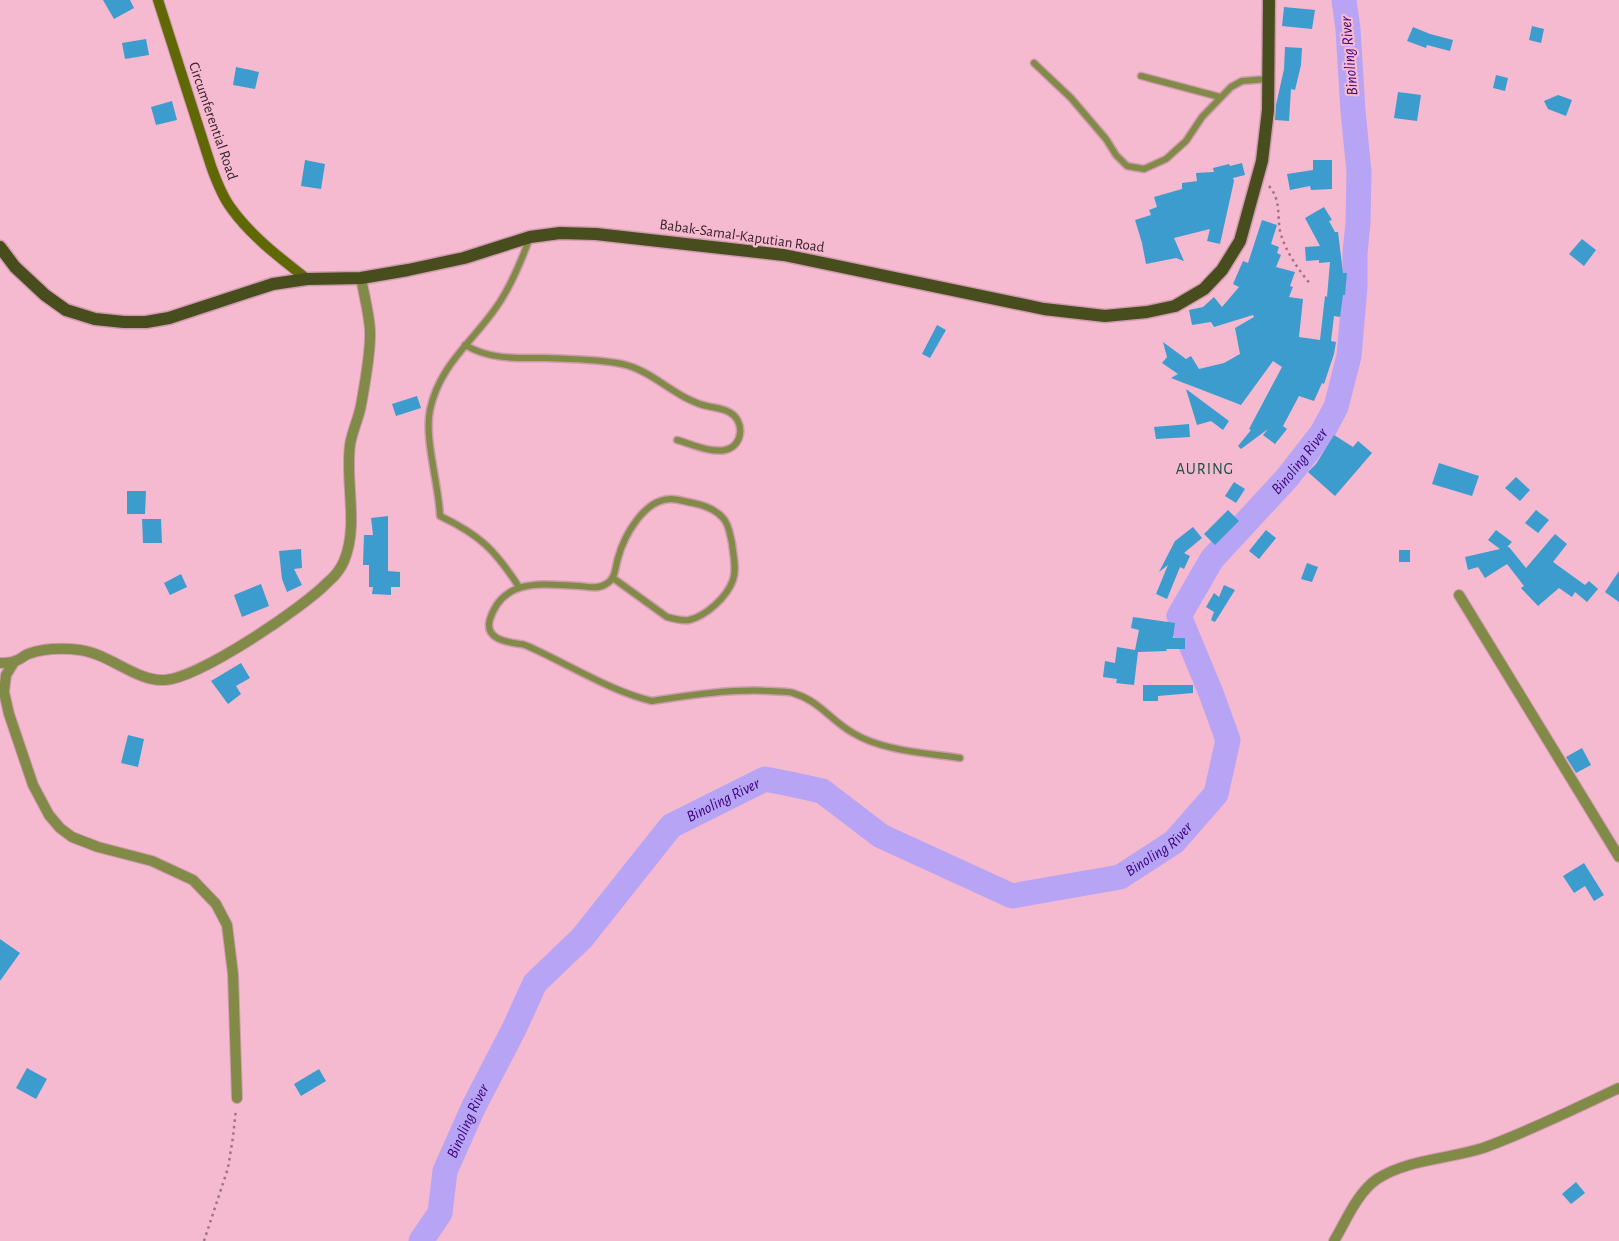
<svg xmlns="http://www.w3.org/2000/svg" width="1619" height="1241" font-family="'Alegreya Sans',sans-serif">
	<rect width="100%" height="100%" fill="#f5b9d0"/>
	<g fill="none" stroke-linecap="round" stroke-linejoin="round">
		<path stroke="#b7a4f4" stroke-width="25" id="s1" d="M421,1241L440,1213L445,1171L474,1106L514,1029L535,983L582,938L671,826L765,779L795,785L822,791L881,836L1012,896L1120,877L1174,842L1216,794L1228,740L1211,693L1179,616L1212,559L1287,478L1322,433L1336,407L1349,356L1355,287V253L1358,223L1359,172L1353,111L1348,29L1344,0"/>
	</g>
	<g fill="#3c9ccd">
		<path d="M103,0H130L134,8L114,19Z"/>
		<path d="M1284,7L1315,10L1312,29L1282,26Z"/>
		<path d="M1532,26L1544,29L1541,43L1529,40Z"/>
		<path d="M1413,27L1430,34L1453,40L1450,51L1427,45L1426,48L1407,41Z"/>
		<path d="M146,39L149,55L125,59L122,43Z"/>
		<path d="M1285,47L1302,48L1301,65L1295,90L1291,89L1289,121L1275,120L1276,105L1284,69Z"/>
		<path d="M236,67L259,72L255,89L233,85Z"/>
		<path d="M1496,75L1508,78L1505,91L1493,88Z"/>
		<path d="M1398,92L1421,95L1417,121L1394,118Z"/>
		<path d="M1558,95L1572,100L1566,116L1548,109L1544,101Z"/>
		<path d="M172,101L177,120L156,125L151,107Z"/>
		<path d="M305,160L325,164L321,189L301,186Z"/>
		<path d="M1313,160H1332V189L1311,190L1310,186L1290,190L1287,174L1313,170Z"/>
		<path d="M1242,163L1245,175L1233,178L1234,181L1220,244L1207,241L1210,229L1174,238L1184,261L1176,258L1146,264L1142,243L1135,220L1151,215L1149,210L1157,207L1154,197L1182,189V183L1197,181L1196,173L1214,172L1213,168L1229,164L1230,166Z"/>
		<path d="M1324,207L1332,220L1329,221L1335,232H1338L1343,273H1347L1345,295H1343L1340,317L1334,316L1331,341L1336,342L1334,354L1324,384L1322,383L1314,401L1299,396L1283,426L1287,429L1275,444L1263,435L1268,429L1241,449L1238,446L1251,430L1249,429L1282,367L1273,361L1241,405L1171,378L1178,374L1162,363L1167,357L1163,342L1186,359L1191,356L1199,369L1224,363L1240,354L1235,328L1254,317L1253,315L1214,327L1211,322L1192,325L1189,310L1203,307L1214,297L1222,307L1239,287L1233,284L1243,261L1248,263L1262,220L1277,225L1271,244L1279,247L1277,253L1281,255L1276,267L1295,272L1290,286L1293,287L1289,297L1303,299L1299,337L1320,340L1325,296L1327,297L1330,262L1319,263V260L1306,261L1305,247L1320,246L1305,218Z"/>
		<path d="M1582,239L1596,250L1584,266L1569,254Z"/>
		<path d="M937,325L946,330L930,358L922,354Z"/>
		<path d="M1186,389L1229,421L1223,430L1211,421L1197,425Z"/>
		<path d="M417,396L421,408L396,416L392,404Z"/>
		<path d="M1189,424L1190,437L1156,439L1154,427Z"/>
		<path d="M1334,435L1353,447L1358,441L1372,453L1335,496L1308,472L1316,464Z"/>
		<path d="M1439,463L1479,476L1472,496L1432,484Z"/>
		<path d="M1516,477L1530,490L1520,501L1505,488Z"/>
		<path d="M1234,482L1245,489L1236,503L1225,496Z"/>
		<path d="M127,491H146L145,514H127Z"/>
		<path d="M1228,510L1239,521L1215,545L1204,534Z"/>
		<path d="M1536,510L1549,520L1538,533L1525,523Z"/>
		<path d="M388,516V571L400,572V587H391V595L372,594L373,587H369V565H363L364,535H373L371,518Z"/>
		<path d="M142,519H161L162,543H143Z"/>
		<path d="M1193,527L1202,538L1184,553L1190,556L1184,569L1180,567L1167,599L1156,594L1168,565L1159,572L1175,541Z"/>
		<path d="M1266,530L1276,538L1259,559L1249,551Z"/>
		<path d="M1496,530L1512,542L1507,547H1509L1526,568L1555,534L1567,544L1553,562L1585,585L1589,581L1598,589L1587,602L1575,592L1572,597L1559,588L1538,606L1521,588L1524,586L1507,564L1485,578L1478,567L1468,570L1465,557L1500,549L1488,540Z"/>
		<path d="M301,549L302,568L294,569L302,585L287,592L282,579L279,551Z"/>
		<rect x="1399" y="550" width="11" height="12"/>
		<path d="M1307,563L1318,567L1312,582L1301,579Z"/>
		<path d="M1619,571V602L1605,592Z"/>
		<path d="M181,574L187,587L170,595L164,583Z"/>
		<path d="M261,584L269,606L242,617L234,595Z"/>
		<path d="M1224,585L1235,590L1215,622L1211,620L1214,612L1206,607L1214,593L1219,597Z"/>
		<path d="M1133,617L1175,623L1173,638H1185V649H1166L1167,651L1138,652L1134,685L1116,683L1117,679L1103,677L1105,661L1115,663L1117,647L1135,650L1139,630L1131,628Z"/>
		<path d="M241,663L250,678L236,686L241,694L228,704L211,681Z"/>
		<path d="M1143,685H1193V693L1158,696V701H1143Z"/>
		<path d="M128,735L144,739L138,767L121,763Z"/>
		<path d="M1582,748L1591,765L1576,773L1566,757Z"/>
		<path d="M1584,863L1604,895L1594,901L1585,886L1574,893L1563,876Z"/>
		<path d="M0,939L20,953L0,981Z"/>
		<path d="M27,1068L47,1079L36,1099L16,1088Z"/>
		<path d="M319,1069L326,1081L301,1096L294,1084Z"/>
		<path d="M1576,1182L1585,1193L1571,1204L1562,1194Z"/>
	</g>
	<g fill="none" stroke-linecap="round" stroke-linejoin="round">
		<defs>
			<g id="service">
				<path d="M1034,63L1071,98L1106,139L1116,155L1127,166L1144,169L1166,159L1186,141L1202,117L1231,87L1242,81L1268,79"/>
				<path d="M1141,76L1220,97"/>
				<path d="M465,345C490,360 518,358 546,358C571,359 598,359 622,364C646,369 665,387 686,398C692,401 700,405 707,406C715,408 722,408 729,412C745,420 744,446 725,450C710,453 691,444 677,440"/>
				<path d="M613,578L667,617C674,619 682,621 689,620C706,616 727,597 733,580C737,569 733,554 732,543C730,535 729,524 723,518C716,510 703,505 693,503C686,502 678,499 671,499C644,499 624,536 618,558C615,567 616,579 606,584C599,589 589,587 580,586C545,585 504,576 490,619C484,639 506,642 520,644C525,644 529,647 534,649C571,666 613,692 652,701C691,695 731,689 770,691C778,692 786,691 793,693C820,701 830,720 853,733C882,751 927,753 960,758"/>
				<path d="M519,587C495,550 480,535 440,516C439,485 424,439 430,410C439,366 471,343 495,309C511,287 521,262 530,237"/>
			</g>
			<g id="minor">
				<path d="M1459,595L1619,857"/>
				<path d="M14,662L6,675L4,692L9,714L33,785L49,815L60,828L72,837L98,847L152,861L193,880L216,904L227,925L233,974L237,1098"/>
				<path d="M0,663C5,663 11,663 15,661C20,660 23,656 28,654C45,648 63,648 80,650C110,654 137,682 165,680C199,678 303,608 328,582C334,577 341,568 344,561C359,525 345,483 350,445C352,431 359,418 361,405C365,383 371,352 370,330C369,313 364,295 361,278"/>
				<path d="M1334,1241C1346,1221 1357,1193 1377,1179C1408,1159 1449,1159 1483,1148C1530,1131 1574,1109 1619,1088"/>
			</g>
			<path id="secondary" d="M158,0L211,166C216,180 222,196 231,208C251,236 280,258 307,279"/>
			<path id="primary" d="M0,247L15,267L45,295L66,310L95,319L124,322H146L169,318L273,284L307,279L361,278L408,270L464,258L530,237L560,233L596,234L784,255L1044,309L1105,316L1147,312L1175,306L1204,289L1222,270L1240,241L1262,161L1268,110L1269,0"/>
		</defs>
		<use href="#service" stroke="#cf9baf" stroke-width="9"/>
		<use href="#minor" stroke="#cf9baf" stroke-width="12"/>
		<use href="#secondary" stroke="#cf9baf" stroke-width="12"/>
		<use href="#primary" stroke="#cf9baf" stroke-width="15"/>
		<g stroke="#9e7484" stroke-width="2.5" stroke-dasharray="2.5 4" stroke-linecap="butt">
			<path d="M1269,186C1281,200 1277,214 1280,231C1285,251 1298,269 1311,285"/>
			<path d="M204,1241L228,1168L233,1137L236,1109"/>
		</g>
		<use href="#service" stroke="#828a47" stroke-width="6"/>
		<use href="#minor" stroke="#828a47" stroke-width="10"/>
		<use href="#secondary" stroke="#606803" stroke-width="10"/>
		<use href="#primary" stroke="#484d1d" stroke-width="12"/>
	</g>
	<g text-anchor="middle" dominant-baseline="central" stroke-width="4.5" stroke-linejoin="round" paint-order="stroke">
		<g font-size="15" fill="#39232b" stroke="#f5b9d0">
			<text transform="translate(213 121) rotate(71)">Circumferential Road</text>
			<text transform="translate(742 236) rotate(8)">Babak-Samal-Kaputian Road</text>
		</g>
		<g font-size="16" font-style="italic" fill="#3c007c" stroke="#f5b9d0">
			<text transform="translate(1349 56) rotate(-95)">Binoling River</text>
			<text stroke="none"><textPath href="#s1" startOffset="1498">Binoling River</textPath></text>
			<text stroke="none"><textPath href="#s1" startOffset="551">Binoling River</textPath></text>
			<text stroke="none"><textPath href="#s1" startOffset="1032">Binoling River</textPath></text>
			<text stroke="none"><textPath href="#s1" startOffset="131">Binoling River</textPath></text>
		</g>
		<g font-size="16" letter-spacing="1" fill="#1b5043" stroke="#f5b9d0">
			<text x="1205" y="469">AURING</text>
		</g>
	</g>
</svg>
